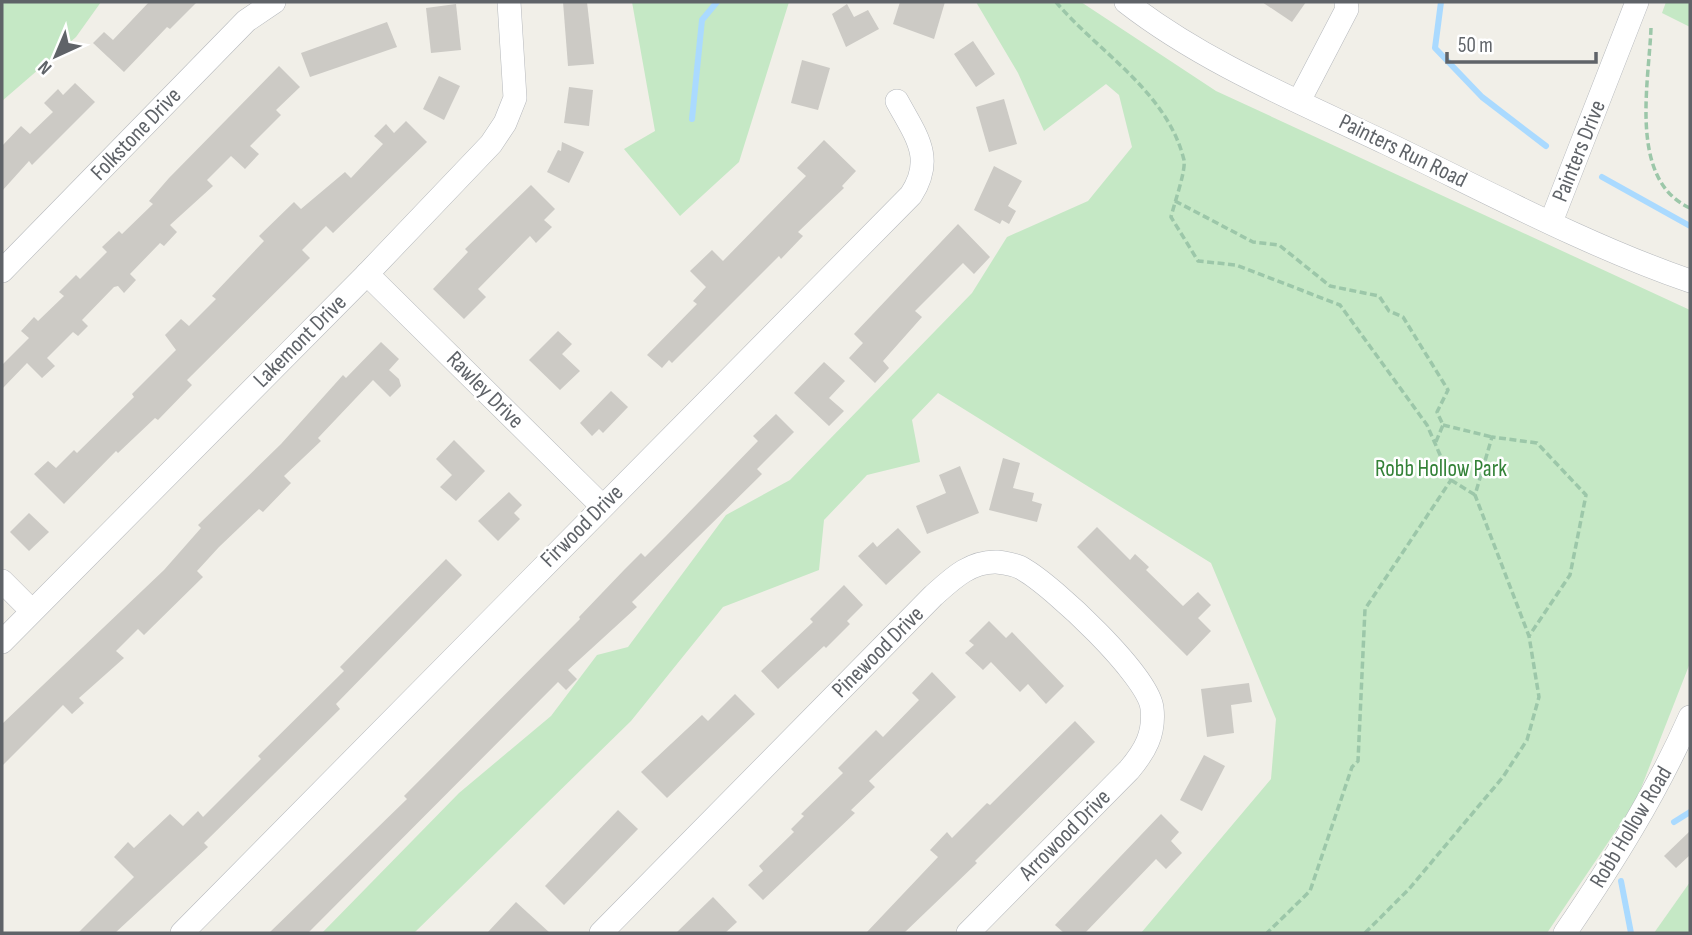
<svg xmlns="http://www.w3.org/2000/svg" width="1692" height="935" font-family="'Sofia Sans Condensed',sans-serif">
	<rect width="100%" height="100%" fill="#f1efe8"/>
	<g fill="#c5e8c5">
		<path d="M2,2H101L76,37L2,101Z"/>
		<path d="M632,2H789L739,162L680,216L624,149L655,131Z"/>
		<path d="M976,2H1081L1216,91L1690,310V663L1636,801L1547,933H1141L1271,779L1276,719L1211,563L938,393L912,420L920,462L867,475L824,520L819,570L723,607L631,721L414,933H322L459,793L551,716L597,655L628,647L726,515L790,480L972,293L1007,237L1088,201L1132,147L1119,95L1106,84L1044,131L1018,73Z"/>
		<path d="M1666,2H1690V27L1662,13Z"/>
		<path d="M1690,882V933H1654Z"/>
	</g>
	<g fill="none" stroke-linecap="round" stroke-linejoin="round">
		<g stroke="#aadaff" stroke-width="6">
			<path d="M1441,2L1435,48L1482,97L1546,146"/>
			<path d="M692,119L702,20L717,2"/>
			<path d="M1602,177L1690,226"/>
			<path d="M1674,822L1690,812"/>
			<path d="M1621,881L1631,933"/>
		</g>
	</g>
	<g fill="#cccac5">
		<path d="M149,2H197L170,29L167,27L124,72L93,43L104,32L113,40Z"/>
		<path d="M563,2H587L594,64L568,66Z"/>
		<path d="M900,2H945L934,39L893,24Z"/>
		<path d="M1262,2H1306L1292,22Z"/>
		<path d="M456,4L461,50L431,53L426,8Z"/>
		<path d="M847,4L854,17L868,10L879,29L846,47L832,14Z"/>
		<path d="M387,22L397,47L310,77L301,53Z"/>
		<path d="M973,41L995,74L976,87L954,54Z"/>
		<path d="M802,60L830,68L818,110L791,103Z"/>
		<path d="M279,66L300,87L276,110L281,115L250,146L259,154L245,169L231,156L207,180L213,186L170,225L177,232L164,246L160,243L130,274L136,280L124,293L118,286L114,287L82,320L88,326L78,336L73,332L47,358L55,366L42,378L27,363L2,389V365L29,338L21,331L34,317L38,321L64,296L59,292L76,275L80,279L107,252L102,247L119,231L122,234L153,204L149,201L169,178Z"/>
		<path d="M439,76L460,86L444,120L423,109Z"/>
		<path d="M75,83L95,102L32,165L29,161L2,191V146L21,126L30,134L53,112L44,103L58,89L63,95Z"/>
		<path d="M569,87L593,90L589,126L564,123Z"/>
		<path d="M1004,99L1017,144L989,152L976,107Z"/>
		<path d="M406,121L427,142L333,233L326,226L302,250L310,258L187,380L192,385L158,420L155,418L118,453L116,451L64,504L34,474L48,461L56,468L74,450L77,453L134,397L132,394L176,350L165,335L181,319L189,326L216,299L212,296L264,241L259,236L294,202L301,209L345,172L351,178L383,144L374,136L386,124L394,133Z"/>
		<path d="M824,140L856,171L842,186L844,188L798,232L803,236L781,259L779,256L672,363L669,360L662,368L647,355L697,304L693,301L706,287L690,271L712,250L723,261L806,176L797,168Z"/>
		<path d="M562,142L584,152L569,183L547,172L558,150L561,151Z"/>
		<path d="M994,166L1022,181L1008,206L1016,211L1009,224L1002,220L1000,224L974,210Z"/>
		<path d="M531,185L555,209L544,220L552,227L536,243L530,236L478,289L486,297L464,319L433,289L468,252L465,249Z"/>
		<path d="M958,224L990,257L974,274L963,263L915,311L922,317L883,361L889,368L875,383L849,358L863,343L854,334Z"/>
		<path d="M558,331L572,344L562,354L580,371L560,390L529,360Z"/>
		<path d="M381,342L399,359L389,370L399,379L401,386L390,397L373,380L318,438L321,441L284,476L291,483L263,512L259,509L219,547L197,571L203,577L144,635L138,629L116,651L124,658L79,698L84,703L72,714L63,705L2,766V724L164,570L201,528L198,525L281,444L343,375L346,378Z"/>
		<path d="M824,362L845,381L829,398L844,411L829,426L794,393Z"/>
		<path d="M611,391L628,407L603,433L599,429L592,436L580,423Z"/>
		<path d="M776,414L794,432L757,469L762,474L632,602L637,607L568,670L577,679L566,690L558,682L308,933H269L407,799L404,796L580,619L579,617L624,570L641,553L645,557L666,536L758,441L753,436Z"/>
		<path d="M454,440L485,471L456,501L440,487L452,475L436,459Z"/>
		<path d="M1003,458L1020,463L1013,488L1034,493L1032,501L1042,504L1037,522L989,510Z"/>
		<path d="M960,466L979,513L927,534L916,506L946,493L939,475Z"/>
		<path d="M509,492L522,505L514,513L520,519L498,541L478,521Z"/>
		<path d="M29,513L49,532L29,551L10,532Z"/>
		<path d="M1097,527L1130,560L1135,554L1149,567L1146,570L1183,606L1198,592L1211,605L1198,618L1211,631L1187,656L1077,547Z"/>
		<path d="M898,528L921,552L886,585L858,556L873,542L877,547Z"/>
		<path d="M446,559L462,575L336,704L340,709L204,843L208,847L115,933H78L134,877L114,857L128,842L134,848L170,814L183,826L198,811L203,817L261,759L258,756L344,671L340,667Z"/>
		<path d="M844,585L863,605L847,621L850,624L826,648L824,646L778,689L761,671L813,622L810,619Z"/>
		<path d="M989,621L1006,638L1012,632L1064,686L1046,704L1028,684L1020,692L991,662L983,670L965,653L974,645L969,641Z"/>
		<path d="M932,672L956,697L869,781L875,787L851,810L855,813L763,900L748,885L763,871L759,866L794,832L791,829L804,816L801,814L843,773L838,768L876,730L883,737L919,700L912,693Z"/>
		<path d="M1249,683L1252,702L1231,705L1234,733L1207,737L1201,689Z"/>
		<path d="M735,694L755,714L667,798L641,772L702,715L708,721Z"/>
		<path d="M1075,721L1095,742L975,861L977,863L904,933H866L938,857L930,850L947,832L952,838L987,803L990,805Z"/>
		<path d="M1204,755L1225,766L1202,811L1180,800Z"/>
		<path d="M618,810L638,829L564,905L545,886Z"/>
		<path d="M1161,814L1179,832L1171,841L1182,853L1166,869L1156,859L1085,933H1064L1055,925Z"/>
		<path d="M1690,831V855L1676,868L1664,856Z"/>
		<path d="M713,897L737,922L725,933H676Z"/>
		<path d="M516,902L550,933H487Z"/>
	</g>
	<g fill="none" stroke-linecap="round" stroke-linejoin="round">
		<defs>
			<g id="minor">
				<path d="M1126,2C1203,62 1298,101 1386,143C1486,191 1586,245 1690,281"/>
				<path d="M1299,101L1347,9L1346,2"/>
				<path d="M1551,222L1637,2"/>
				<path d="M2,271L246,21L274,2"/>
				<path d="M367,274L602,506"/>
				<path d="M2,581L32,611"/>
				<path d="M2,642L367,274L491,144L505,123L515,98L509,2"/>
				<path d="M182,933L911,195C935,158 916,136 897,101"/>
				<path d="M601,933L933,596C952,579 970,561 997,562C1005,563 1017,565 1023,569C1053,586 1148,675 1152,708C1155,734 1145,751 1129,770L968,933"/>
				<path d="M1565,933C1612,864 1656,794 1690,717"/>
			</g>
		</defs>
		<use href="#minor" stroke="#b5b8bc" stroke-width="24"/>
		<g stroke="#9cc7a9" stroke-width="3.5" stroke-dasharray="7 3.5" stroke-linecap="butt">
			<path d="M1056,2C1098,52 1167,91 1184,160C1186,171 1174,204 1171,217L1198,261L1236,265L1340,305L1427,425L1451,480L1365,609L1358,761L1352,767L1310,891L1267,933"/>
			<path d="M1651,28C1649,83 1628,180 1690,208"/>
			<path d="M1175,201L1253,242L1279,245L1330,286L1379,296L1389,311L1403,317L1448,390L1437,412L1443,425L1435,444"/>
			<path d="M1443,425L1492,437"/>
			<path d="M1451,480L1475,495"/>
			<path d="M1365,933L1409,889L1503,777L1527,740L1539,697L1529,636L1475,495L1492,437L1537,443L1586,495L1570,575L1529,636"/>
		</g>
		<use href="#minor" stroke="#fff" stroke-width="23"/>
	</g>
	<g text-anchor="middle" dominant-baseline="central" stroke-width="5" stroke-linejoin="round" paint-order="stroke">
		<g font-size="23" fill="#5f6368" stroke="#fff">
			<text transform="translate(136 134) rotate(-46)">Folkstone Drive</text>
			<text transform="translate(1403 151) rotate(26)">Painters Run Road</text>
			<text transform="translate(1579 151) rotate(-68)">Painters Drive</text>
			<text transform="translate(300 341) rotate(-45)">Lakemont Drive</text>
			<text transform="translate(485 390) rotate(45)">Rawley Drive</text>
			<text transform="translate(582 526) rotate(-45)">Firwood Drive</text>
			<text transform="translate(878 652) rotate(-45)">Pinewood Drive</text>
			<text transform="translate(1631 827) rotate(-59)">Robb Hollow Road</text>
			<text transform="translate(1065 835) rotate(-45)">Arrowood Drive</text>
		</g>
		<g font-size="23" fill="#348238" stroke="#fff">
			<text x="1441" y="469">Robb Hollow Park</text>
		</g>
	</g>
	<rect width="1692" height="935" fill="none" stroke="#5f6368" stroke-width="7"/>
	<g transform="translate(56 56) rotate(224)" stroke="#ffffff" stroke-width="5" paint-order="stroke">
	<path d="M0-5L12 26L0 18L-12 26Z" fill="#5f6368"/>
	<text y="-10" font-size="19" font-weight="bold" text-anchor="middle" fill="#5f6368">N</text>
	</g>
	<path d="M1447 52v10h149v-10" fill="none" stroke="#5f6368" stroke-width="3.5"/>
	<text x="1458" y="52" font-size="21" fill="#5f6368" stroke="#ffffff" stroke-width="5" paint-order="stroke">50 m</text>
</svg>
